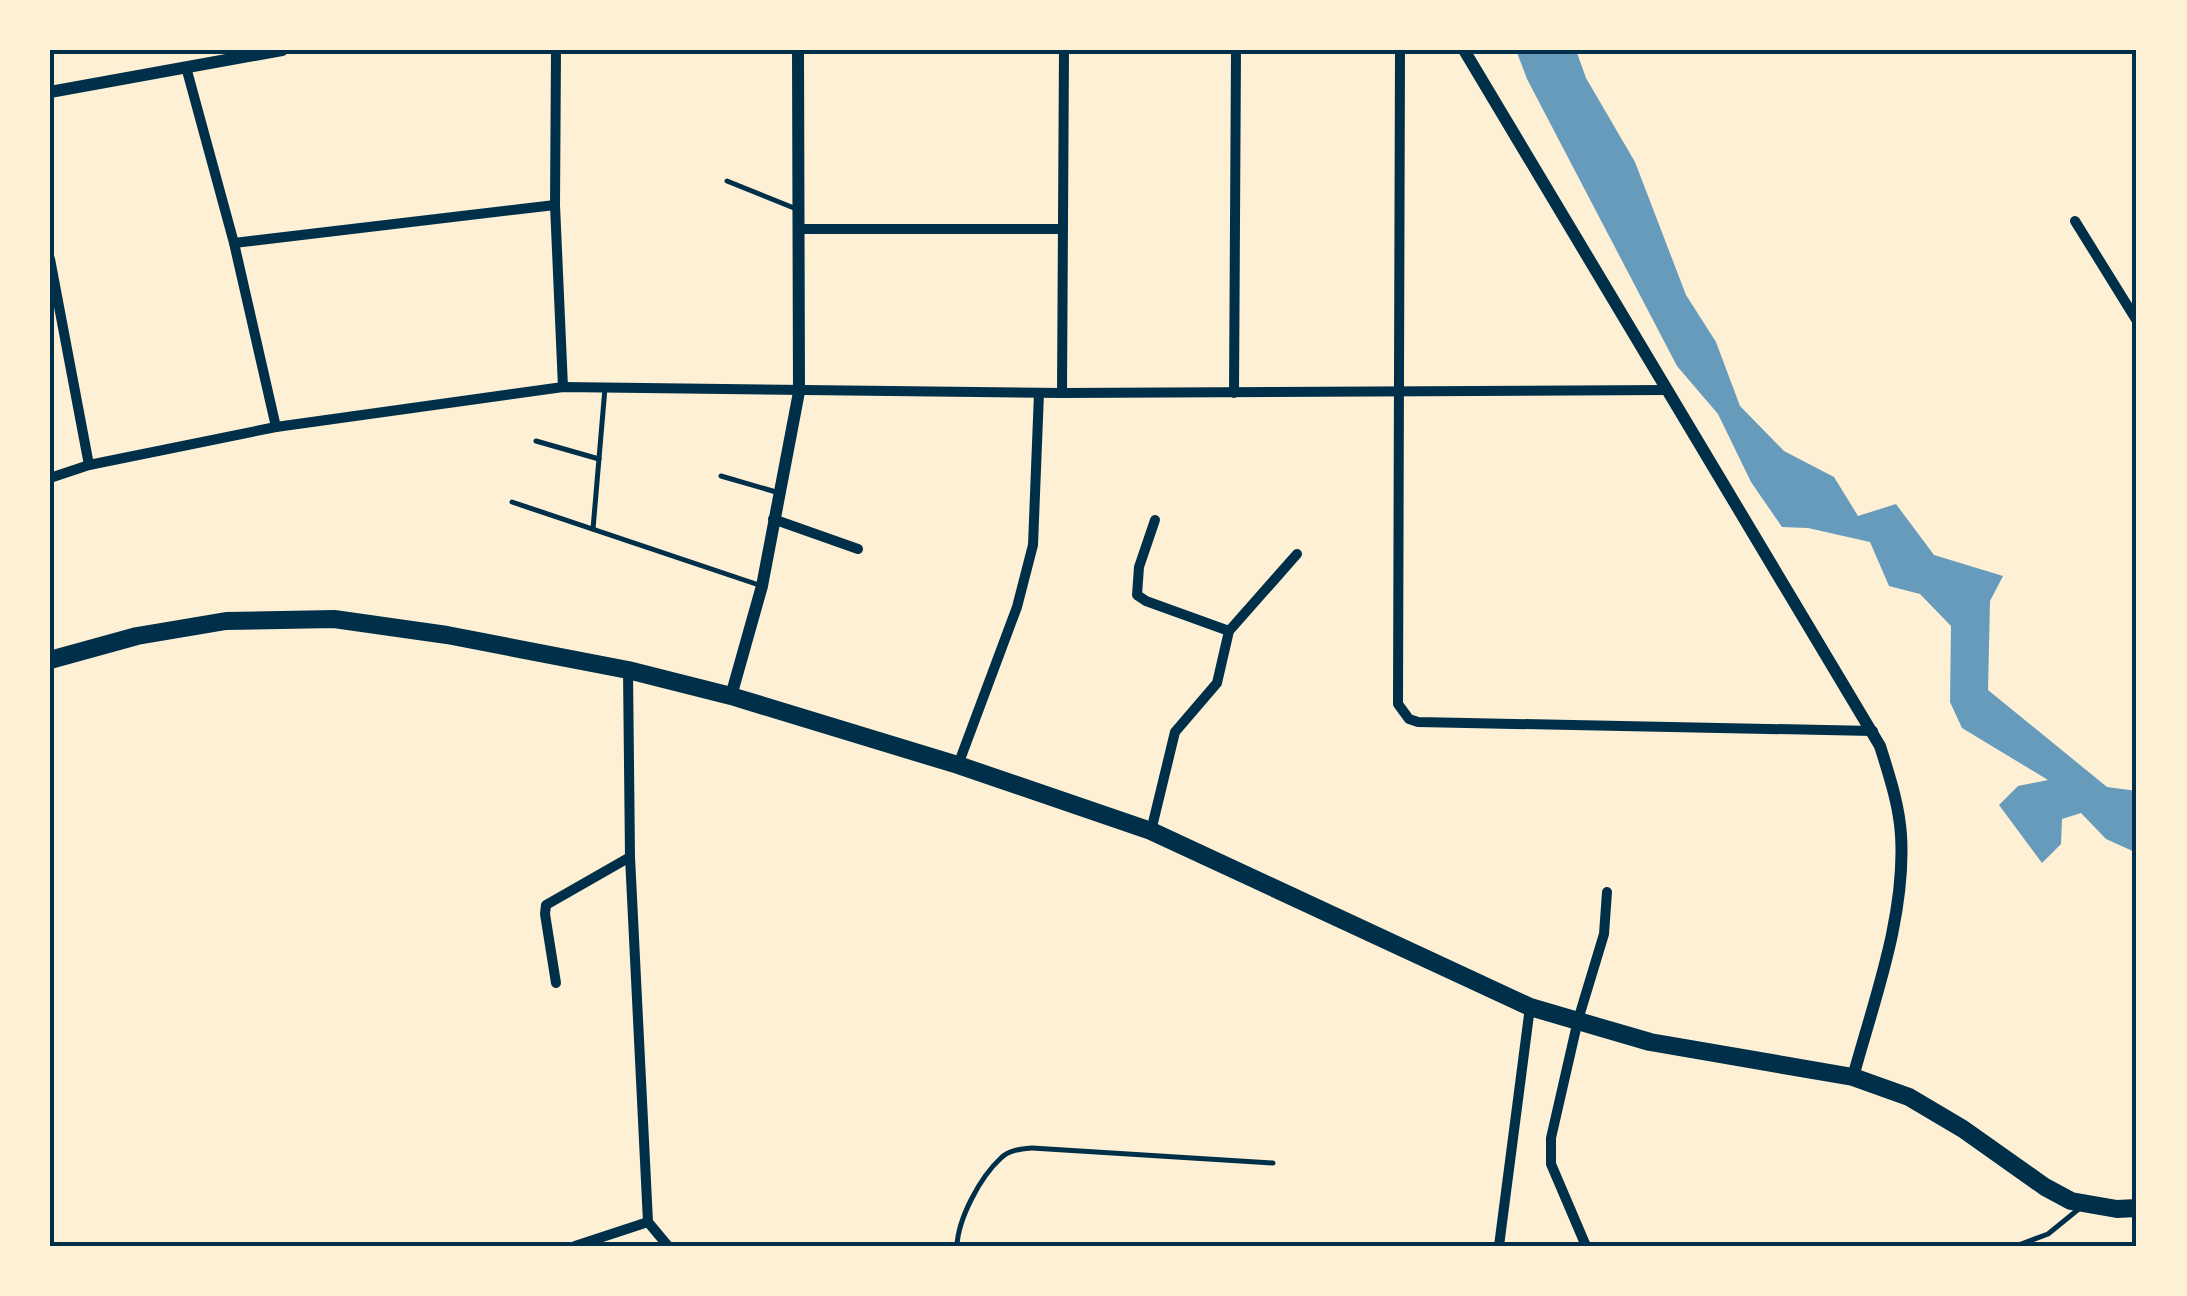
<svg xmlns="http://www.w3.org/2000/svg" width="2187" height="1296" font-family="Spectral,serif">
	<rect width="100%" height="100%" fill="#fdf0d5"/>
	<path fill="#669bbc" d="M1516,50H1576L1586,78L1635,162L1686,295L1716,342L1740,406L1784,451L1834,477L1858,516L1896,504L1934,555L2003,576L1990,601L1988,690L2107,787L2137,791V853L2106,839L2081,813L2062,819L2061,844L2042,863L1999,805L2018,786L2048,780L1962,728L1950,702L1951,626L1920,594L1889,586L1870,542L1808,528L1782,527L1751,482L1718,414L1677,366L1527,79Z"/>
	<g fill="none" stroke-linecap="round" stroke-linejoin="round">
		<g stroke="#003049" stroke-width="5">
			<path d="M727,181L794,208"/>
			<path d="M536,441L599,459"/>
			<path d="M721,476L776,492"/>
			<path d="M512,502L759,585"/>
			<path d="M593,529L605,388"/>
			<path d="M957,1246C958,1219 980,1177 1001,1158C1009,1150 1021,1149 1032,1148L1273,1163"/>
			<path d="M2016,1246L2048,1234L2080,1208"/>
		</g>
		<g stroke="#003049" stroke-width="10">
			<path d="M556,50L555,205L563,387"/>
			<path d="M1400,50L1398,704L1409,719L1418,722L1873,731"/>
			<path d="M186,67L234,243L276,427"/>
			<path d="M2075,221L2137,321"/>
			<path d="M798,229H1063"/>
			<path d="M234,243L555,205"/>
			<path d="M50,259L89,465"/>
			<path d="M1062,393L1064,50"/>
			<path d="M1234,393L1236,50"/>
			<path d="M50,478L89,465L276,427L563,387L1062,393L1666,390"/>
			<path d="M773,519L858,549"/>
			<path d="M1155,520L1139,567L1137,595L1146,601L1229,631"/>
			<path d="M628,670L630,857L648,1222L668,1246"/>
			<path d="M958,765L1017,607L1033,545L1039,393"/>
			<path d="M1151,831L1175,732L1217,683L1229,631L1297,554"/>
			<path d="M556,983L545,914L546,905L630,857"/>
			<path d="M575,1246L648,1222"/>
			<path d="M1499,1246L1530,1007"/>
			<path d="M1586,1246L1551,1164V1138L1578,1020L1604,934L1607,892"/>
		</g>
		<g stroke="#003049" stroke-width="12">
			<path d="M1464,50L1880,746C1889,775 1899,804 1901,835C1906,916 1874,1000 1853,1077"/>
			<path d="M50,92L282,50"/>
			<path d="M731,696L762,586L799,392L798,50"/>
		</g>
		<path stroke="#003049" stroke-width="18" d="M50,660L137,636L226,621L334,619L447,635L628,670L731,696L958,765L1151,831L1530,1007L1650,1042L1853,1077L1909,1097L1963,1129L2045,1187L2071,1201L2117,1209L2137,1208"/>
	</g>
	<rect width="2187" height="1296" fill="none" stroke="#fdf0d5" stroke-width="105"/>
	<rect x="52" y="52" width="2082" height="1192" fill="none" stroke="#003049" stroke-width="4"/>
</svg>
